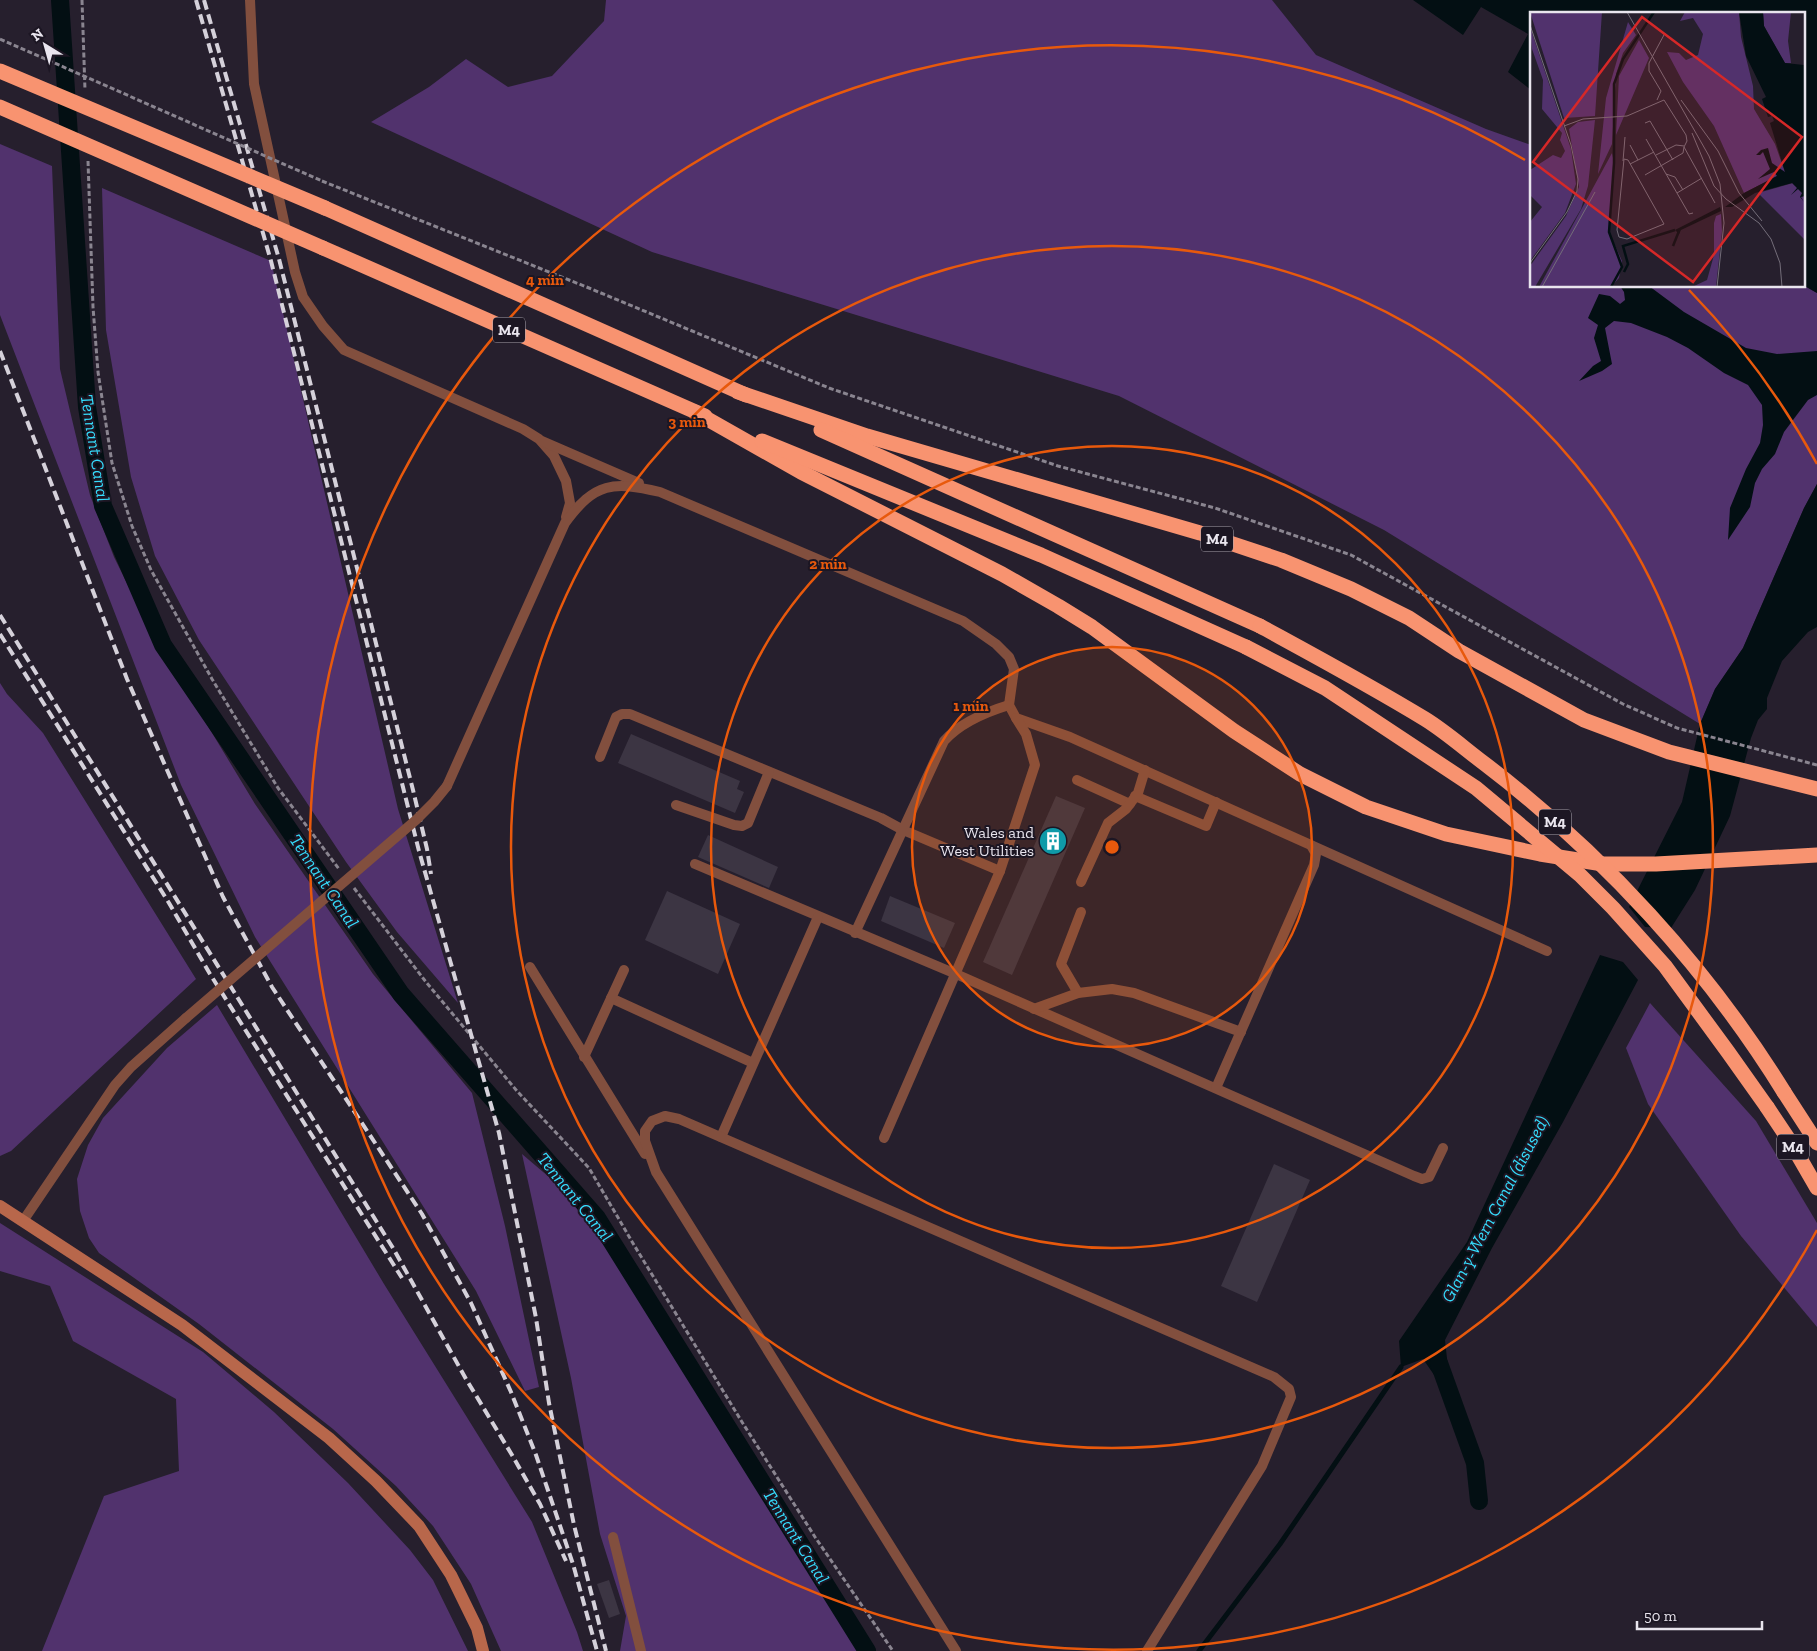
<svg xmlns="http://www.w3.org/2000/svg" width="1817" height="1651" font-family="'Zilla Slab',serif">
	<rect width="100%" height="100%" fill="#261f2d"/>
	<g fill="#51326d">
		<path d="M606,0H1272L1316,55L1486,129L1531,145V286H1803V285L1817,293V484L1804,508L1743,648L1715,689L1700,724L1384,530L1119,396L652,252L371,122L429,87L466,59L508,87L552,76L604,21Z"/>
		<path d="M0,144L52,166L60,369L90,495L114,557L151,632L255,804L373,974L472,1093L505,1226L539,1387L525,1391L476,1291L255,937L181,785L0,315Z"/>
		<path d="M102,188L271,261L398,809L458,1003L397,932L346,862L199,640L155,556L131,477L106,330Z"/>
		<path d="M0,683L7,694L43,733L196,979L11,1151L0,1156Z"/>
		<path d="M1650,1003L1756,1121L1817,1223V1327L1741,1236L1648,1104L1626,1048Z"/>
		<path d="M217,1005L384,1284L532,1522L577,1632L583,1651H501L471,1584L433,1526L396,1486L333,1429L199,1324L99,1253L89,1238L80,1211L77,1179L88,1145L103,1118L167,1048Z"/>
		<path d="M522,1154L597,1218L867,1651H620L626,1616L600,1534L571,1378Z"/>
		<path d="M0,1223L203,1352L274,1412L348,1483L410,1550L433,1580L468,1651H42L104,1496L179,1471L176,1399L73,1341L50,1286L0,1271Z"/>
	</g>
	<g fill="#030f13">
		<path d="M1413,0H1817V293L1803,285V14H1531V90L1508,72L1528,34L1481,7L1463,35Z"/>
		<path d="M1620,286H1649L1684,312L1746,348L1777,354L1817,351V395L1808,400L1784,432L1775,454L1762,469L1755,483L1750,507L1728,540L1730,508L1746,469L1760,443L1763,425L1762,405L1748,385L1724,373L1688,348L1667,337L1631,323L1614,321L1605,328L1612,364L1602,371L1579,381L1593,366L1601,361L1594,338L1598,325L1588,318L1599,294L1610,296L1620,304L1625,300L1624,292Z"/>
		<path d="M1817,484V627L1808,632L1782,661L1767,698V709L1758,720L1751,738L1730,816L1695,890L1671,928L1645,927L1629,907L1682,802L1700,724L1715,689L1743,648L1804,508Z"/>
		<path d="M1600,955L1623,962L1638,980L1563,1122L1492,1248L1445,1340L1448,1368L1453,1377L1447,1384L1439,1382L1423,1359L1401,1367L1399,1341L1467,1242Z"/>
	</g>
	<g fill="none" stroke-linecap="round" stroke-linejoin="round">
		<path stroke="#030f13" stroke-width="5" d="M1199,1651L1280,1544L1401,1367"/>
		<g stroke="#030f13" stroke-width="18">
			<path d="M60,0L87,407L103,506L163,645L401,994L597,1218L867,1651"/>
			<path d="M1439,1363L1475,1463L1479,1501"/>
		</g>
	</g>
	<g fill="#3c3543">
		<path d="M631,734L740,781L737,789L744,792L735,813L618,763Z"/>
		<path d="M1056,796L1085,808L1012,975L983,962Z"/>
		<path d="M708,835L778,867L769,888L698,857Z"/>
		<path d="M667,891L740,924L718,974L645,940Z"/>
		<path d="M890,896L955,923L944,948L881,921Z"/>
		<path d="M1274,1164L1310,1180L1257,1302L1221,1286Z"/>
		<path d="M609,1580L620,1614L609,1618L597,1584Z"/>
	</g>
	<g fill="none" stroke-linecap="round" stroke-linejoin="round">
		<g stroke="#8a8590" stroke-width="3" stroke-dasharray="5 2.5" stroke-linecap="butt">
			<path d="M82,0L85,90"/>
			<path d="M88,161L93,307L98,372L112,463L132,526L151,570L212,679L278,788L339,869"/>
			<path d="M322,181L589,288L829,388L1058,466L1215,508L1351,555L1623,704L1677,728L1817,765"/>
			<path d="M354,888L426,982L517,1091L589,1168L634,1245L742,1422L815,1537L893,1651"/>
		</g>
		<g stroke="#824f3e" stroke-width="10">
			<path d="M250,0L254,84L295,272L303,297L323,326L344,350L523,429L539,439L554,456L566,481L570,503L566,517"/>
			<path d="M542,441L639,483"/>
			<path d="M600,757L616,717L622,714H630L881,818L903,830L1000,871"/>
			<path d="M1077,780L1130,804"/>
			<path d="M447,786L565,523C595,482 613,481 660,492L963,621L996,644L1009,657L1014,669L1009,705L1016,718L1070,737L1547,951"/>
			<path d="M1135,796L1206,826L1216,802"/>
			<path d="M676,805L734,825L742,826L748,823L769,772"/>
			<path d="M695,864L956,974L1414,1176L1422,1179L1429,1177L1443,1148"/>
			<path d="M1081,882L1108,823L1126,809L1138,793L1145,770"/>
			<path d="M855,933L944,741C960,723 986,712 1009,705"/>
			<path d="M530,967L645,1154"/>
			<path d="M1078,993L1061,964L1081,912"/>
			<path d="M611,998L753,1063"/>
			<path d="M1034,1009L1078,993L1112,989L1134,993L1241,1032"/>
			<path d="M584,1057L624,970"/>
			<path d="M1216,1088L1314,865L1316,854L1311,845"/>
			<path d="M721,1137L818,917"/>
			<path d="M884,1138L1000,871L1035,765L1026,734L1016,718"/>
			<path d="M23,1221L115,1085L131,1067L186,1018"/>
			<path d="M613,1537L641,1651"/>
			<path d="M956,1651L656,1172L645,1141V1131L652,1121L665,1116L679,1119L1274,1377L1289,1389L1291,1397L1262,1466L1147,1651"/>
		</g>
		<path stroke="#b8674b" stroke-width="12" d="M0,1206L182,1325L329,1438L376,1481L419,1526L451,1575L477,1628L483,1651"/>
		<g stroke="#f89370" stroke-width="15">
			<path d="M325,208L746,395"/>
			<path d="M323,248L705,416"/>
			<path d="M738,392L867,436L1200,533L1281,560L1351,589L1409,618L1459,651L1584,720L1669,752L1817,789"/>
			<path d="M695,412L801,472L1002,574L1058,606L1092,627L1234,731L1300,774L1366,807L1446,834L1540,854L1603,864H1656L1817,855"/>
			<path d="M821,430L1260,626"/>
			<path d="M762,441L1041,555L1246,647"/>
			<path d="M1784,1092L1817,1143"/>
			<path d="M1767,1107L1791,1143L1817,1188"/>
		</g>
		<g stroke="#d5d1da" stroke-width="4" stroke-dasharray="10 5" stroke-linecap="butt">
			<path d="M196,0L271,261L419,851L499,1133L536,1318L549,1403L574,1525L606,1651"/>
			<path d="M204,0L279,259L413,790L427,849L431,874"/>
			<path d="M0,351L127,679L223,897L272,987L422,1214L471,1303L511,1392L536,1455L573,1564L597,1651"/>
			<path d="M0,615L393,1248L466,1379L512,1455L540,1504L566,1561"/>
			<path d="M0,634L169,903L210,974L402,1278"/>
		</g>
		<path stroke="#8a8590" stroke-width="3" stroke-dasharray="5 2.5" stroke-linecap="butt" d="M0,39L322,181"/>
		<path stroke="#824f3e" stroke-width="10" d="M186,1018L416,820L434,802L447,786"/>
		<g stroke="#f89370" stroke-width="15">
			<path d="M0,71L325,208"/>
			<path d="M0,107L323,248"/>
			<path d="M1260,626C1315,656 1371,686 1425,719C1446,732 1465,749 1485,764C1603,854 1706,966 1784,1092"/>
			<path d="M1246,647L1325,688L1476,788L1580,875L1613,908L1665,966L1728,1052L1767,1107"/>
		</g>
	</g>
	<circle cx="1112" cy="847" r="200" fill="#e8590c" fill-opacity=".12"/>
	<g fill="none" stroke="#e8590c" stroke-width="2.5">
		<circle cx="1112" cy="847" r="200"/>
		<circle cx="1112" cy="847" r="401"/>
		<circle cx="1112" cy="847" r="601"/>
		<path d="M1817 1230A802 802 0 1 1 1525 160M1689 290A802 802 0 0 1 1817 464"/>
	</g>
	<defs>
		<symbol id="building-disc" viewBox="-11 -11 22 22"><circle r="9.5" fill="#0f9aa8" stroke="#1c1623"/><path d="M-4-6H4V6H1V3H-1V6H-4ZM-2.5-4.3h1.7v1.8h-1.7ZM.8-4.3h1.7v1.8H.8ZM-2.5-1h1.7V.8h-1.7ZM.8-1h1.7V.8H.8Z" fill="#fff"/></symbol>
	</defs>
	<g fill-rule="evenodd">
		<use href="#building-disc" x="1037" y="825" width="32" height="32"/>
	</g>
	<g text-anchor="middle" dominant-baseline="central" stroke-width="4" stroke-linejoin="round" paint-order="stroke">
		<g fill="#1c1623" stroke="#aca7b1" stroke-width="1">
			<rect x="493" y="317.5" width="32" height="25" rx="4"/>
			<rect x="1201" y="526.5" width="32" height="25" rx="4"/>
			<rect x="1539" y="809.5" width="32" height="25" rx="4"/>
			<rect x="1777" y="1134.5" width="32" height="25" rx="4"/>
		</g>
		<g font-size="15" font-weight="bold" fill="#e9e5ee">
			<text x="509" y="330">M4</text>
			<text x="1217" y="539">M4</text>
			<text x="1555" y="822">M4</text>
			<text x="1793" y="1147">M4</text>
		</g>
		<g font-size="16" fill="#e9e5ee" stroke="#1c1623" text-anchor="end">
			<text x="1034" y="832">Wales and<tspan x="1034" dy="18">West Utilities</tspan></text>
		</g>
		<g font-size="18" font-style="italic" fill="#35dcfc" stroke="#1c1623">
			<text transform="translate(95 448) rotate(81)">Tennant Canal</text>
			<text transform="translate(324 881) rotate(56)">Tennant Canal</text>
			<text transform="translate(575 1197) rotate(51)">Tennant Canal</text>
			<text transform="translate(1495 1209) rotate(-62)">Glan-y-Wern Canal (disused)</text>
			<text transform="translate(796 1536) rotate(58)">Tennant Canal</text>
		</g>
	</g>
	<g transform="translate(1530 12)">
		<rect width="275" height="275" fill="#261f2d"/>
		<path d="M0,0H72L65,104L34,106ZM155,0H209L211,25L223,74L224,97L245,132L255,160L214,181L184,114L153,70L137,40L149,41L156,48L168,43L173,22L163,6L150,9ZM233,0H261L258,29L261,51H255L234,14ZM98,10L106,23L93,41L86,62L82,132L68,162L76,86ZM0,15L41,137L46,172L35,201L0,249V210L12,195L0,183V158L23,143L31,146L35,139L30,128L32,121L12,97L13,68L2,37ZM109,28L119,46L86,123L89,64ZM65,108L58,174L51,197L5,275H0V254L36,204L49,175L39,117L48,110ZM82,141L84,151L79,220L92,249L89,266L81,275H9ZM263,171L275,184V228L228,181ZM191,202L192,219L186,275H162L177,268L184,243V211L186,204Z" fill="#51326d"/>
		<path d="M209,0H233L234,14L255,51L274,53L275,184L271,185L274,190L271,186L270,185L272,181L268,177L261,183L267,176L262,171L225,181L202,195H195L214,181L247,164L244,160L228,167L240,157L233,140L230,143H226L231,138L238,136L242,151L255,160L240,111L244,109L242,104L238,105L232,87L236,85L216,44ZM190,195L191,199L151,218L149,222L145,218Z" fill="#030f13"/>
		<path fill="none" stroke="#030f13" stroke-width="2.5" d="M143,234L149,219M94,260L98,252L93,234L145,218M81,275L92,255L79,220L84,151V72L93,47L124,0"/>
		<path fill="none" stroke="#746e7a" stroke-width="1" d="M97,0L179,144L190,172L194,211L187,275M0,13L41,133L48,167L47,179L37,200L0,251M127,88L131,79L119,59V51L135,21M151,88L188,139L209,181L232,209M115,111L120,109L143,148M34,114L53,107L97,104L134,88L156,123L157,129L154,135L185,191M162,121L184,174L196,187L229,211L241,227L250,251L252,275M116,127L159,202L163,201M100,133L108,148M126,143L146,133L154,134M94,147L98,148L134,212L97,227L89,225L87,218ZM93,149L95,125M100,152L124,140M136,162L145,165L153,178M115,163L153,141L154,135M147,181L172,166M12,275L65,180"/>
		<path fill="#d62828" fill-opacity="0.15" stroke="#d62828" stroke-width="2.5" d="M112,5L272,125L163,270L3,150Z"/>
		<rect width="275" height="275" fill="none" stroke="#e9e5ee" stroke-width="2.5"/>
	</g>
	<circle cx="1112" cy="847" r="8" fill="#e8590c" stroke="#1c1623" stroke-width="2.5"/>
	<g font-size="15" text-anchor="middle" font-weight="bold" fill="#e8590c" stroke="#1c1623" stroke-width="4" stroke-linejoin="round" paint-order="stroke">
		<text x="545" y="285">4 min</text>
		<text x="687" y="427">3 min</text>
		<text x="828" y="569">2 min</text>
		<text x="971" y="711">1 min</text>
	</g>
	<g transform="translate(45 45) rotate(323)" stroke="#1c1623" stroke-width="4" paint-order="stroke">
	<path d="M0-4L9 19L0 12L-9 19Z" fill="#e9e5ee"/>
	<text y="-8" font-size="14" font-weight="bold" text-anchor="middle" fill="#e9e5ee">N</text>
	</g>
	<path d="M1637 1621v8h125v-8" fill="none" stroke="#e9e5ee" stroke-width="2.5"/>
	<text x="1644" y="1621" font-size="15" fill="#e9e5ee" stroke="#1c1623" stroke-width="4" paint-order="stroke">50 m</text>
</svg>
